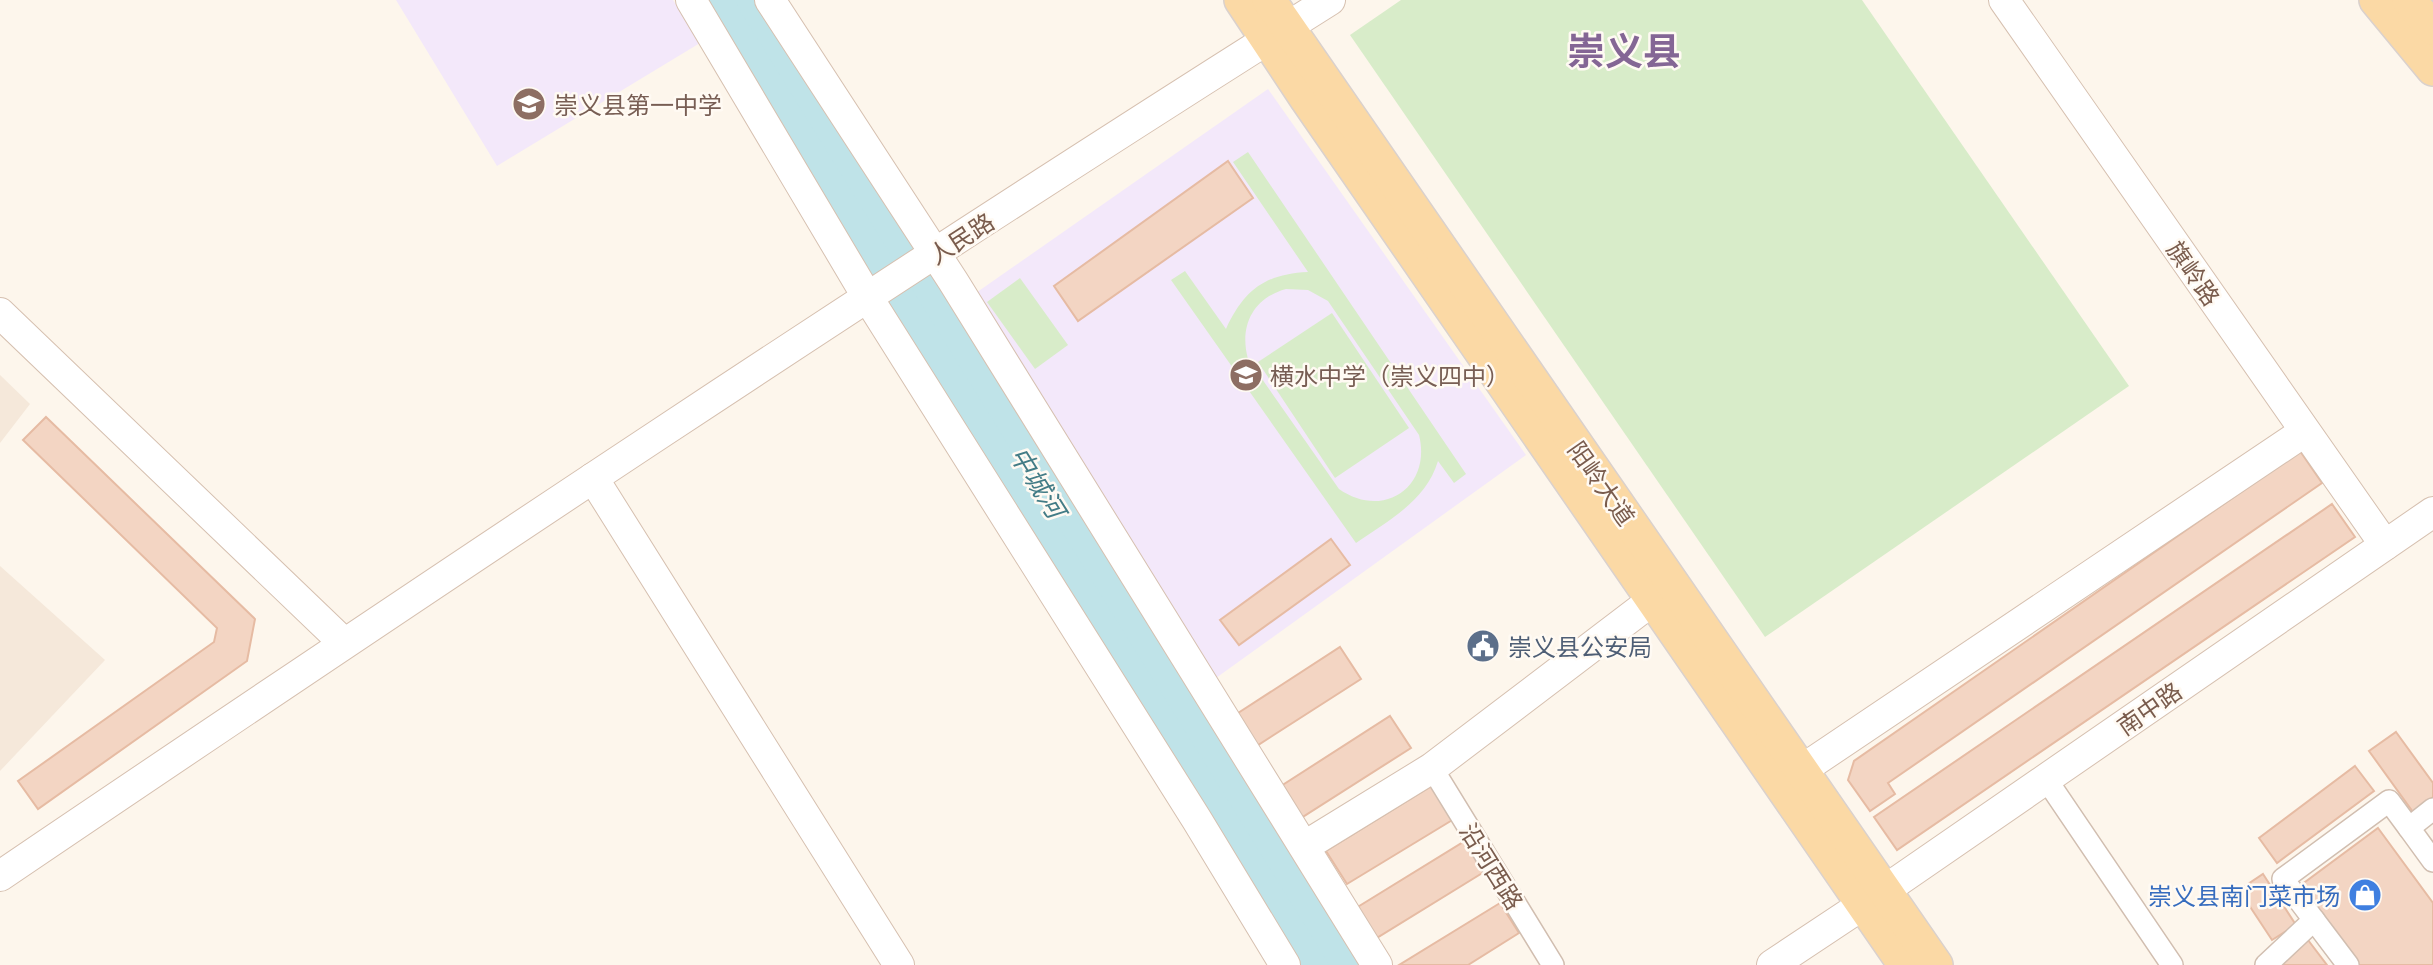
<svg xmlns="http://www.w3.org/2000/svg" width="2433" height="965" font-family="'Open Sans','Noto Sans SC',sans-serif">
	<rect width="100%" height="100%" fill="#fdf6ec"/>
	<g fill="#f5e8da">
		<path d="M0,375L30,404L0,443Z"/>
		<path d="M0,566L105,660L0,771Z"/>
	</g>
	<g fill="#f3e8fa">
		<path d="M396,0H673L700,43L497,166Z"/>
		<path d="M1268,89L1526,455L1209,683L973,295Z"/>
	</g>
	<g fill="#d8ecc9" fill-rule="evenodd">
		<path d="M1401,0H1862L2129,386L1765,637L1350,35Z"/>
		<path d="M1248,152L1466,474L1454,483L1438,461C1426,501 1389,520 1356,543L1171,280L1185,271L1226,329C1244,290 1265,274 1308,272L1233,162ZM1286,289L1308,290L1328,301L1419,435C1432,487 1383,520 1339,489L1248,359C1239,326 1253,298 1286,289Z"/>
		<path d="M1020,278L1068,345L1035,369L987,302Z"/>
		<path d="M1332,313L1409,428L1335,478L1258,362Z"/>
	</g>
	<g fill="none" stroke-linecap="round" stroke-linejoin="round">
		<g stroke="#bfe3e8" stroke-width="35">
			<path d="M719,0L1316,965"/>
			<path d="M754,0L1350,965"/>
		</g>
	</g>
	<g fill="#f3d5c3" stroke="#e6bba3" stroke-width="2">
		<path d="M1228,161L1253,198L1078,321L1054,286Z"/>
		<path d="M46,417L255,619L247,661L38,809L18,781L214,642L217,628L23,440Z"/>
		<path d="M2300,451L2322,483L1888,783L1895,794L1870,811L1848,780L1854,761Z"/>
		<path d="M2332,504L2355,537L1897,850L1874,817Z"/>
		<path d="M1331,539L1350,565L1239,645L1220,620Z"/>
		<path d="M1340,647L1361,679L1255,747L1235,715Z"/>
		<path d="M1390,716L1411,748L1301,818L1281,786Z"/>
		<path d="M2396,732L2433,783V797L2413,812L2369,751Z"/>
		<path d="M2355,766L2374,791L2277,863L2259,838Z"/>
		<path d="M1433,785L1454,819L1347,884L1326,851Z"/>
		<path d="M2378,828L2433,903V965H2354L2297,888Z"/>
		<path d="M1465,841L1484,872L1375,939L1356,908Z"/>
		<path d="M2263,874L2296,925L2272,940L2239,890Z"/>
		<path d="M1500,903L1519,933L1468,965H1399Z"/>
		<path d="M2308,940L2327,965H2284L2280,960Z"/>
	</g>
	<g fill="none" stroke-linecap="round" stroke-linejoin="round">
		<defs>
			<g id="street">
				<path d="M1432,768L1553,965"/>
				<path d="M2046,779L2172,965"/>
				<path d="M2433,809L2409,828L2433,861"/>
				<path d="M2266,965L2314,920"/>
				<path d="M2348,965L2283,879L2389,801L2409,828"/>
			</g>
			<g id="secondary">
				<path d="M691,0L868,298L1197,820L1285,965"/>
				<path d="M770,0L953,281L1377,965"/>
				<path d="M2004,0L2385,545"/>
				<path d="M0,313L344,643"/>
				<path d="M593,478L899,965"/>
				<path d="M1800,771L2304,432"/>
				<path d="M1305,846L1432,768L1653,600"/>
				<path d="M0,876C439,579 881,283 1330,0"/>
				<path d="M1772,965L1885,890L2433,512"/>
			</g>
			<g id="primary">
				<path d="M1241,0L1306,98L1905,965"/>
				<path d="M1269,0L1936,965"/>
				<path d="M2376,0L2433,69"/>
				<path d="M2409,0L2433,28"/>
			</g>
		</defs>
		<use href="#street" stroke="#d1beb0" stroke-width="24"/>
		<use href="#secondary" stroke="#d6c0b0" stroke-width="32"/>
		<use href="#primary" stroke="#dad1cd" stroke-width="36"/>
		<use href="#street" stroke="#fff" stroke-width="21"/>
		<use href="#secondary" stroke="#fff" stroke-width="30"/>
		<use href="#primary" stroke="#fbd9a5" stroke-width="33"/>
	</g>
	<defs>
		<symbol id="school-disc" viewBox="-11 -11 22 22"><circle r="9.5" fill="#8d6e63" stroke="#fffaf3"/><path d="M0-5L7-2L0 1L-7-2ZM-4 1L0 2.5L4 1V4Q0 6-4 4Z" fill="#fff"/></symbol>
		<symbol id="civic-disc" viewBox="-11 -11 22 22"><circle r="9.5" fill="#5c6f8a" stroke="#fffaf3"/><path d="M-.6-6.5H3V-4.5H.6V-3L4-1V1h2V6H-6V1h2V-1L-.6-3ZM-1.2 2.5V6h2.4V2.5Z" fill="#fff"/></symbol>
		<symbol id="shop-disc" viewBox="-11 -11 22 22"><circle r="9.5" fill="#3f7fe0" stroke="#fffaf3"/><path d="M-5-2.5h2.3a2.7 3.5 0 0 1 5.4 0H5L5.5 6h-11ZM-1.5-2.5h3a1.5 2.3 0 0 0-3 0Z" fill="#fff"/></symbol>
	</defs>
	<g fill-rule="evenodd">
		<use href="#school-disc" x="510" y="85" width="38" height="38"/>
		<use href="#school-disc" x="1227" y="356" width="38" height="38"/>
		<use href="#civic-disc" x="1464" y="627" width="38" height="38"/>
		<use href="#shop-disc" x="2346" y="876" width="38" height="38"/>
	</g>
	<g text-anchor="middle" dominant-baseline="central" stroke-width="5" stroke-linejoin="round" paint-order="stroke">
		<g font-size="24" fill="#785e54" stroke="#fffaf3" text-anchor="start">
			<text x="554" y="104">崇义县第一中学</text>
			<text x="1270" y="375">横水中学（崇义四中）</text>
		</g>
		<g font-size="24" fill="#7a5c4d" stroke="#fffaf3">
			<text transform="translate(961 238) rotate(-33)">人民路</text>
			<text transform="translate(2194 273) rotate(55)">旗岭路</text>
			<text transform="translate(1602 483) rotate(55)">阳岭大道</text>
			<text transform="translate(2149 708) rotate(-35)">南中路</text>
			<text transform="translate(1492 866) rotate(58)">沿河西路</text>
		</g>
		<g font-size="24" fill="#4e5e75" stroke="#fffaf3" text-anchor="start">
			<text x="1508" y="646">崇义县公安局</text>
		</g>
		<g font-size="24" fill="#366cbe" stroke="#fffaf3" text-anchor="end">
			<text x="2340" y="895">崇义县南门菜市场</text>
		</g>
		<g font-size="26" font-style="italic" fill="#437c86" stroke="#fffaf3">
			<text transform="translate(1038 482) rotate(58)">中城河</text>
		</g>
		<g font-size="38" font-weight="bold" fill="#846695" stroke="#fffaf3">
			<text x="1624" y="50">崇义县</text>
		</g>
	</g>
</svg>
